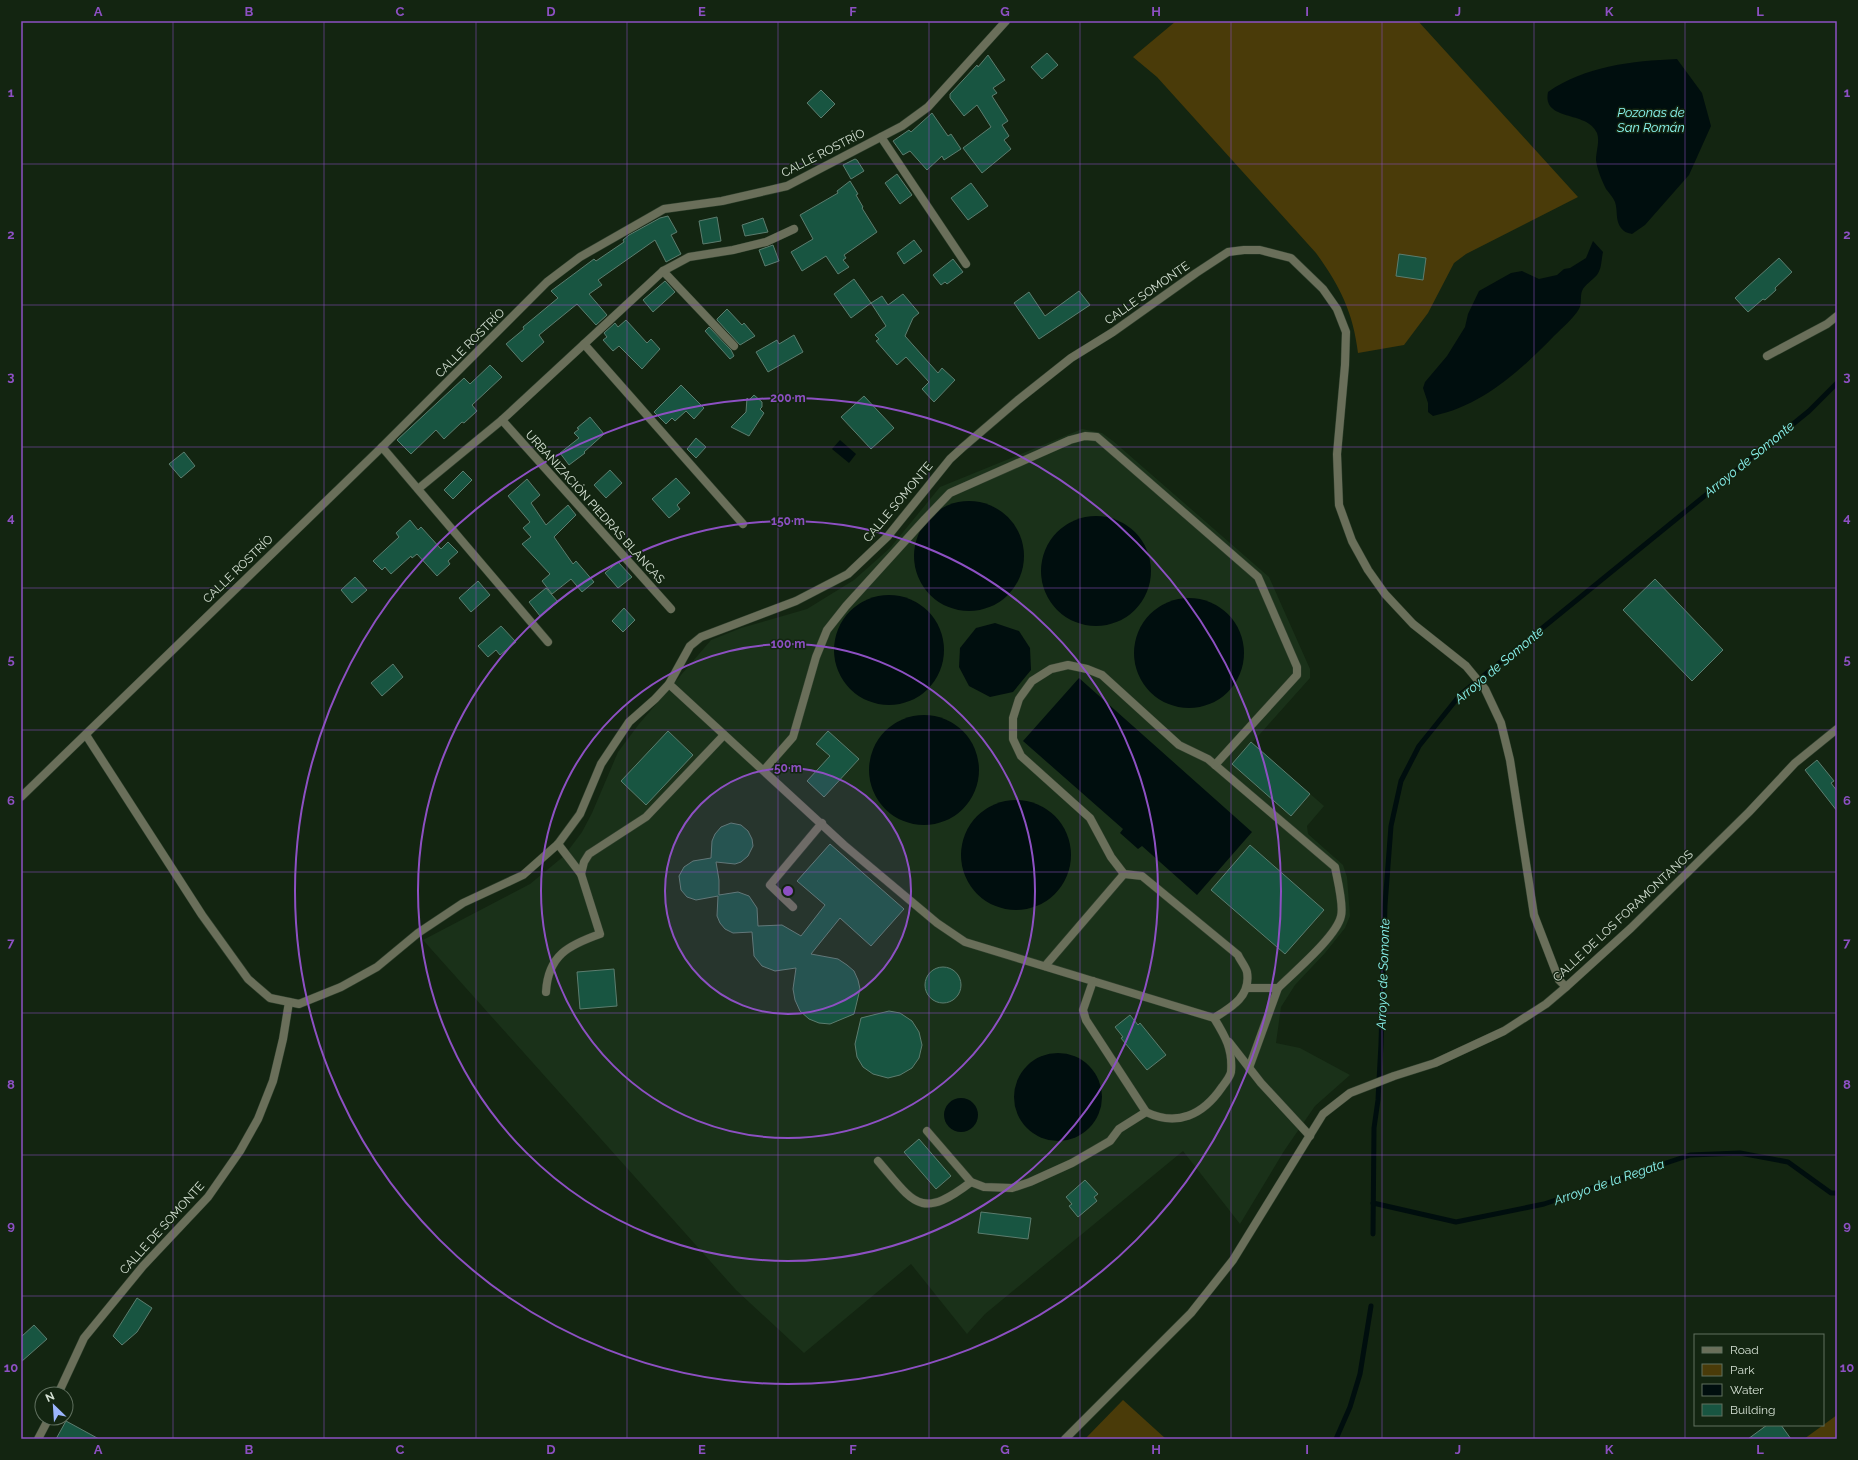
<svg xmlns="http://www.w3.org/2000/svg" width="1858" height="1460" font-family="Raleway,sans-serif">
	<rect width="100%" height="100%" fill="#132511"/>
	<path fill="#1a3119" d="M1082,429L1102,433L1113,441L1269,577L1310,669V678L1252,743L1324,806L1307,826L1308,834L1343,865L1347,877L1350,916L1345,928L1325,953L1295,985L1281,1007L1276,1043L1300,1048L1350,1075L1315,1106L1284,1151L1240,1224L1183,1151L985,1314L967,1334L911,1264L804,1353L736,1290L423,940L530,884L564,856L582,832L592,813L618,752L639,724L711,640L741,628L807,609L854,580L890,548L940,487Z"/>
	<g fill="#4a3b09">
		<path d="M1176,21H1418L1578,197L1466,254L1454,263L1428,313L1404,345L1358,353C1353,312 1340,286 1316,253L1157,77L1133,57Z"/>
		<path d="M1123,1400L1166,1439H1085Z"/>
		<path d="M1837,1415V1439H1804Z"/>
	</g>
	<g fill="#000e0e">
		<path d="M1677,59L1702,93L1711,126L1689,175L1645,225L1632,234C1628,233 1624,232 1621,228C1615,220 1618,211 1615,202C1613,197 1609,193 1606,189C1602,181 1597,169 1596,160C1596,152 1600,141 1597,133C1587,110 1542,122 1548,92C1585,66 1632,61 1677,59Z"/>
		<path d="M1593,241L1603,252C1601,261 1602,268 1597,275C1592,281 1585,284 1582,291C1580,296 1582,304 1579,309C1573,319 1562,328 1554,336C1520,371 1482,406 1433,416L1428,412V403L1423,388L1425,382L1447,356L1465,327L1468,314L1479,291L1511,273L1522,271L1539,279L1557,275L1564,269L1570,268L1586,258Z"/>
		<path d="M840,440L856,454L849,463L832,449Z"/>
		<circle cx="969" cy="556" r="55"/>
		<circle cx="1096" cy="571" r="55"/>
		<circle cx="889" cy="650" r="55"/>
		<circle cx="1189" cy="653" r="55"/>
		<path d="M995,623L1019,631L1030,648L1031,670L1013,692L990,697L969,686L959,667L960,648L976,628Z"/>
		<path d="M1079,678L1252,832L1197,895L1142,846L1138,849L1120,833L1123,829L1023,741Z"/>
		<circle cx="924" cy="770" r="55"/>
		<circle cx="1016" cy="855" r="55"/>
		<circle cx="1058" cy="1097" r="44"/>
		<circle cx="961" cy="1115" r="17"/>
	</g>
	<g fill="none" stroke-linecap="round" stroke-linejoin="round">
		<g stroke="#000e0e" stroke-width="5">
			<path d="M1373,1203L1456,1222L1544,1204L1690,1155L1740,1153L1788,1162L1831,1193H1837"/>
			<path d="M1373,1234L1374,1128L1378,1100L1381,1044L1385,905L1391,826L1401,781L1419,746L1460,695L1809,411L1837,383"/>
			<path d="M1336,1439L1350,1407L1360,1374L1371,1306"/>
		</g>
	</g>
	<g fill="#185541" stroke="#5c7d6f">
		<path d="M1047,53L1058,65L1042,79L1031,67Z"/>
		<path d="M988,55L1005,80L993,88L997,93L992,96L1008,121L1002,125L1009,136L1004,140L1011,149L982,173L963,148L991,127L977,105L964,116L950,98V94L977,65L978,67Z"/>
		<path d="M821,90L835,104L821,118L807,103Z"/>
		<path d="M932,113L948,136L951,134L961,149L944,160L942,156L927,170L910,151L903,155L893,141L909,130L911,132Z"/>
		<path d="M855,159L857,160L864,171L851,179L843,165Z"/>
		<path d="M897,174L912,195L900,204L885,183Z"/>
		<path d="M850,181L858,194L856,195L863,207L862,208L877,232L844,255L846,258L843,260L849,267L838,274L826,256L802,271L791,252L813,239L800,215L838,193L837,191Z"/>
		<path d="M971,183L988,206L968,220L951,198Z"/>
		<path d="M668,216L677,232L671,235L681,254L666,262L655,240L598,280L602,285L589,294L607,315L596,325L577,304L539,335L544,342L522,362L506,344L524,329L523,327L558,298L551,291L594,259L596,261L624,242L623,240L629,235L660,218Z"/>
		<path d="M717,217L721,241L703,244L699,221Z"/>
		<path d="M763,218L768,232L745,236L742,225Z"/>
		<path d="M914,240L922,251L904,264L897,253Z"/>
		<path d="M773,245L779,261L765,266L759,250Z"/>
		<path d="M1399,254L1426,258L1423,280L1396,276Z"/>
		<path d="M1779,258L1792,272L1775,288L1776,290L1765,300L1763,299L1748,312L1735,298Z"/>
		<path d="M953,259L963,272L947,284L945,282L941,285L933,275Z"/>
		<path d="M854,279L871,303L851,318L834,294Z"/>
		<path d="M665,281L675,292L653,312L643,300Z"/>
		<path d="M1079,291L1090,305L1039,339L1014,303L1029,292L1045,316Z"/>
		<path d="M903,294L919,313L913,318L905,336L938,373L942,368L955,380L934,402L922,389L929,382L906,357L897,365L876,341L879,339L875,335L886,326L871,303L882,296L888,305Z"/>
		<path d="M727,309L742,325L744,323L755,336L740,345L717,320V319Z"/>
		<path d="M626,320L647,343L651,339L660,349L642,369L619,346L613,351L603,340L607,337L604,333L615,323L618,327Z"/>
		<path d="M709,327L731,350L734,356L730,359L705,331Z"/>
		<path d="M794,335L803,352L768,372L756,352L777,340L779,344Z"/>
		<path d="M490,365L502,377L472,405L477,411L464,423L462,422L444,439L436,430L411,454L397,440L464,378L470,384Z"/>
		<path d="M681,385L704,408L694,419L686,411L675,421L672,418L666,424L654,412Z"/>
		<path d="M754,395L762,402V407L760,409L764,413L749,436L731,427L746,412L747,398L749,400Z"/>
		<path d="M864,396L894,428L871,449L841,417Z"/>
		<path d="M590,417L604,434L584,452L585,453L569,465L560,453L579,438L574,433L579,429L577,428Z"/>
		<path d="M696,438L706,447L696,458L687,449Z"/>
		<path d="M184,452L195,466L181,478L169,464Z"/>
		<path d="M610,470L622,483L606,498L594,485Z"/>
		<path d="M463,471L472,480L453,499L444,490Z"/>
		<path d="M676,478L690,493L677,505L680,509L669,518L652,499Z"/>
		<path d="M527,479L540,495L531,503L546,525L568,505L576,515L554,537L573,564L576,561L594,582L582,592L571,579L552,594L542,581L550,574L522,544L531,537L523,528L530,522L508,496Z"/>
		<path d="M410,520L418,530L421,527L441,549L448,542L458,552L448,561L450,564L437,576L417,554L412,558L411,556L391,574L385,567L382,570L373,561L399,537L396,533Z"/>
		<path d="M618,562L632,577L618,588L605,573Z"/>
		<path d="M355,577L367,590L352,603L341,590Z"/>
		<path d="M1655,579L1723,650L1692,681L1623,610Z"/>
		<path d="M478,581L490,595L471,612L459,598Z"/>
		<path d="M546,588L558,602L540,616L529,602Z"/>
		<path d="M624,608L635,620L623,632L612,621Z"/>
		<path d="M501,626L516,642L500,655L496,650L488,657L478,646Z"/>
		<path d="M393,664L403,677L382,696L371,683Z"/>
		<path d="M668,731L693,755L646,805L621,781Z"/>
		<path d="M828,731L859,759L824,797L807,781L830,756L816,744Z"/>
		<path d="M1251,742L1310,794L1291,816L1232,764Z"/>
		<path d="M1817,760L1834,781L1831,783L1837,791V811L1805,770Z"/>
		<path d="M731,823L741,825L748,831L752,839L753,846L748,856L741,862L735,864L716,862L719,880V895L738,892L749,896L757,908L758,926L782,925L801,936L825,905L797,881L830,844L904,909L871,946L840,918L811,954L838,959L847,965L854,971L858,980L860,989L854,1014L830,1024L819,1023L809,1019L800,1011L795,1000L793,989L796,968L775,971L762,966L754,956L752,932L733,933L725,929L720,923L717,916L718,896L696,900L687,897L681,890L679,876L684,867L693,861L711,858L712,841L715,834L721,827Z"/>
		<path d="M1250,845L1324,910L1285,954L1211,890Z"/>
		<circle cx="943" cy="985" r="18"/>
		<path d="M614,969L617,1006L580,1009L577,972Z"/>
		<path d="M889,1011L900,1013L912,1021L919,1032L922,1045L919,1058L912,1068L900,1075L888,1078L873,1074L863,1067L857,1057L855,1044L861,1018Z"/>
		<path d="M1130,1015L1138,1025L1140,1023L1166,1055L1147,1070L1121,1038L1123,1037L1115,1027Z"/>
		<path d="M919,1139L951,1176L936,1189L904,1152Z"/>
		<path d="M1085,1180L1098,1194L1094,1197L1097,1201L1078,1217L1069,1206L1072,1204L1066,1197Z"/>
		<path d="M981,1212L1031,1218L1028,1239L978,1233Z"/>
		<path d="M137,1298L152,1308L137,1332L122,1345L113,1336Z"/>
		<path d="M34,1325L47,1339L21,1362V1337Z"/>
		<path d="M66,1421L99,1439H56Z"/>
		<path d="M1767,1425H1781L1791,1439H1748Z"/>
	</g>
	<g fill="none" stroke-linecap="round" stroke-linejoin="round">
		<defs>
			<g id="minor">
				<path d="M881,137L966,264"/>
				<path d="M663,271L734,346"/>
				<path d="M584,344L743,524"/>
				<path d="M1767,356L1827,324L1837,316"/>
				<path d="M502,420L671,609"/>
				<path d="M382,447L548,642"/>
				<path d="M418,489L502,420L663,271L689,257L733,250L766,242L794,229"/>
				<path d="M669,684L844,845L937,923L965,942L1214,1018C1232,1007 1251,996 1247,972C1246,967 1240,960 1238,955L1142,876L1124,874L1111,857L1090,818L1021,756L1013,739V718L1019,699L1032,681L1051,669L1068,665L1087,669L1102,675L1179,745L1208,759L1335,867C1337,878 1344,905 1341,916C1337,936 1294,972 1278,988H1247"/>
				<path d="M86,735L202,915L248,979L270,998L299,1004L341,987L377,967L418,933L463,903L523,875L558,844L580,814L601,764L629,722L655,699L669,684L690,646L701,637L796,601L848,574L888,536L950,459L962,448L1018,400L1071,358L1113,332L1196,273L1228,252L1244,250H1260L1291,258L1323,289L1337,309L1346,332L1345,365L1337,454L1339,505L1352,541L1368,570L1385,594L1413,624L1466,666L1485,689L1501,723L1510,760L1534,915L1559,980L1566,987"/>
				<path d="M764,770L793,737L816,657L827,630L846,606L925,519L950,493L1070,440L1085,436L1097,437L1258,577L1297,667V675L1215,765"/>
				<path d="M21,797L382,447L547,282L580,257L664,209L722,201L787,186L902,126L928,107L1006,21"/>
				<path d="M558,844L581,874"/>
				<path d="M793,907L770,885L822,823"/>
				<path d="M1045,966L1124,874"/>
				<path d="M1093,981L1083,1010L1086,1020L1146,1112C1177,1127 1203,1115 1222,1087C1225,1083 1230,1077 1231,1072C1233,1049 1225,1036 1214,1018"/>
				<path d="M546,992C548,955 569,945 600,934L581,874L584,862L589,854L646,817L724,735"/>
				<path d="M1229,1042L1261,1083L1310,1136"/>
				<path d="M1249,1068L1278,988"/>
				<path d="M927,1131L971,1182L984,1187L1012,1188L1030,1182L1072,1163L1110,1141L1119,1129L1146,1112"/>
				<path d="M878,1161C914,1203 920,1221 971,1182"/>
				<path d="M58,1394L84,1338L143,1266L208,1197L240,1151L258,1119L273,1081L283,1039L289,1002"/>
				<path d="M38,1439L49,1418"/>
				<path d="M1065,1439L1191,1313L1233,1260L1323,1114L1350,1093L1394,1076L1435,1063L1504,1031L1546,1004L1566,987L1631,928L1749,812L1795,763L1837,729"/>
			</g>
		</defs>
		<use href="#minor" stroke="#2e3f2c" stroke-width="9"/>
		<use href="#minor" stroke="#6a6f5a" stroke-width="8"/>
	</g>
	<path fill="none" stroke="#8d50c3" stroke-width="1" stroke-opacity="0.55" d="M173,21V1439M324,21V1439M476,21V1439M627,21V1439M778,21V1439M929,21V1439M1080,21V1439M1231,21V1439M1382,21V1439M1534,21V1439M1685,21V1439M21,164H1837M21,305H1837M21,447H1837M21,588H1837M21,730H1837M21,872H1837M21,1013H1837M21,1155H1837M21,1296H1837"/>
	<circle cx="788" cy="891" r="123" fill="#8d50c3" fill-opacity=".12"/>
	<g fill="none" stroke="#8d50c3" stroke-width="2">
		<circle cx="788" cy="891" r="123"/>
		<circle cx="788" cy="891" r="247"/>
		<circle cx="788" cy="891" r="370"/>
		<circle cx="788" cy="891" r="493"/>
	</g>
	<g text-anchor="middle" dominant-baseline="central" stroke-width="3" stroke-linejoin="round" paint-order="stroke">
		<g font-size="12" fill="#d4e0d3" stroke="#132511">
			<text transform="translate(823 153) rotate(-27)">CALLE ROSTRÍO</text>
			<text transform="translate(1147 293) rotate(-35)">CALLE SOMONTE</text>
			<text transform="translate(470 343) rotate(-45)">CALLE ROSTRÍO</text>
			<text transform="translate(898 502) rotate(-50)">CALLE SOMONTE</text>
			<text transform="translate(595 507) rotate(48)">URBANIZACIÓN PIEDRAS BLANCAS</text>
			<text transform="translate(238 569) rotate(-44)">CALLE ROSTRÍO</text>
			<text transform="translate(1623 916) rotate(-43)">CALLE DE LOS FORAMONTANOS</text>
			<text transform="translate(162 1228) rotate(-48)">CALLE DE SOMONTE</text>
		</g>
		<g font-size="13" font-style="italic" fill="#8bf7f4" stroke="#132511">
			<text x="1651" y="112">Pozonas de<tspan x="1651" dy="15">San Román</tspan></text>
			<text transform="translate(1749 459) rotate(-39)">Arroyo de Somonte</text>
			<text transform="translate(1499 665) rotate(-40)">Arroyo de Somonte</text>
			<text transform="translate(1383 974) rotate(-88)">Arroyo de Somonte</text>
			<text transform="translate(1609 1182) rotate(-19)">Arroyo de la Regata</text>
		</g>
	</g>
	<circle cx="788" cy="891" r="6" fill="#8d50c3" stroke="#132511" stroke-width="2"/>
	<g font-size="12" text-anchor="middle" font-weight="bold" fill="#8d50c3" stroke="#132511" stroke-width="3" stroke-linejoin="round" paint-order="stroke">
		<text x="788" y="402">200 m</text>
		<text x="788" y="525">150 m</text>
		<text x="788" y="648">100 m</text>
		<text x="788" y="772">50 m</text>
	</g>
	<rect width="1858" height="1460" fill="none" stroke="#132511" stroke-width="44"/>
	<rect x="1694" y="1334" width="130" height="92" fill="#132511" stroke="#60705f"/>
	<rect x="1702" y="1347" width="20" height="6" fill="#6a6f5a" stroke="#60705f"/>
	<text x="1730" y="1354" font-size="12" fill="#d4e0d3">Road</text>
	<rect x="1702" y="1364" width="20" height="12" fill="#4a3b09" stroke="#60705f"/>
	<text x="1730" y="1374" font-size="12" fill="#d4e0d3">Park</text>
	<rect x="1702" y="1384" width="20" height="12" fill="#000e0e" stroke="#60705f"/>
	<text x="1730" y="1394" font-size="12" fill="#d4e0d3">Water</text>
	<rect x="1702" y="1404" width="20" height="12" fill="#185541" stroke="#60705f"/>
	<text x="1730" y="1414" font-size="12" fill="#d4e0d3">Building</text>
	<g transform="translate(54 1406) rotate(335)"><circle r="19" fill="#132511" stroke="#60705f"/>
	<path d="M0-3L7 15L0 10L-7 15Z" fill="#9bb5fd"/>
	<text y="-6" font-size="11" font-weight="bold" text-anchor="middle" fill="#d4e0d3">N</text>
	</g>
	<rect x="22" y="22" width="1814" height="1416" fill="none" stroke="#8d50c3" stroke-width="1.5"/>
	<g font-size="13" text-anchor="middle" font-weight="bold" fill="#8d50c3">
		<text x="98" y="16">A</text>
		<text x="249" y="16">B</text>
		<text x="400" y="16">C</text>
		<text x="551" y="16">D</text>
		<text x="702" y="16">E</text>
		<text x="853" y="16">F</text>
		<text x="1005" y="16">G</text>
		<text x="1156" y="16">H</text>
		<text x="1307" y="16">I</text>
		<text x="1458" y="16">J</text>
		<text x="1609" y="16">K</text>
		<text x="1760" y="16">L</text>
		<text x="11" y="97">1</text>
		<text x="1847" y="97">1</text>
		<text x="11" y="239">2</text>
		<text x="1847" y="239">2</text>
		<text x="11" y="381">3</text>
		<text x="1847" y="381">3</text>
		<text x="11" y="522">4</text>
		<text x="1847" y="522">4</text>
		<text x="11" y="664">5</text>
		<text x="1847" y="664">5</text>
		<text x="11" y="805">6</text>
		<text x="1847" y="805">6</text>
		<text x="11" y="947">7</text>
		<text x="1847" y="947">7</text>
		<text x="11" y="1089">8</text>
		<text x="1847" y="1089">8</text>
		<text x="11" y="1230">9</text>
		<text x="1847" y="1230">9</text>
		<text x="11" y="1372">10</text>
		<text x="1847" y="1372">10</text>
		<text x="98" y="1454">A</text>
		<text x="249" y="1454">B</text>
		<text x="400" y="1454">C</text>
		<text x="551" y="1454">D</text>
		<text x="702" y="1454">E</text>
		<text x="853" y="1454">F</text>
		<text x="1005" y="1454">G</text>
		<text x="1156" y="1454">H</text>
		<text x="1307" y="1454">I</text>
		<text x="1458" y="1454">J</text>
		<text x="1609" y="1454">K</text>
		<text x="1760" y="1454">L</text>
	</g>
</svg>
